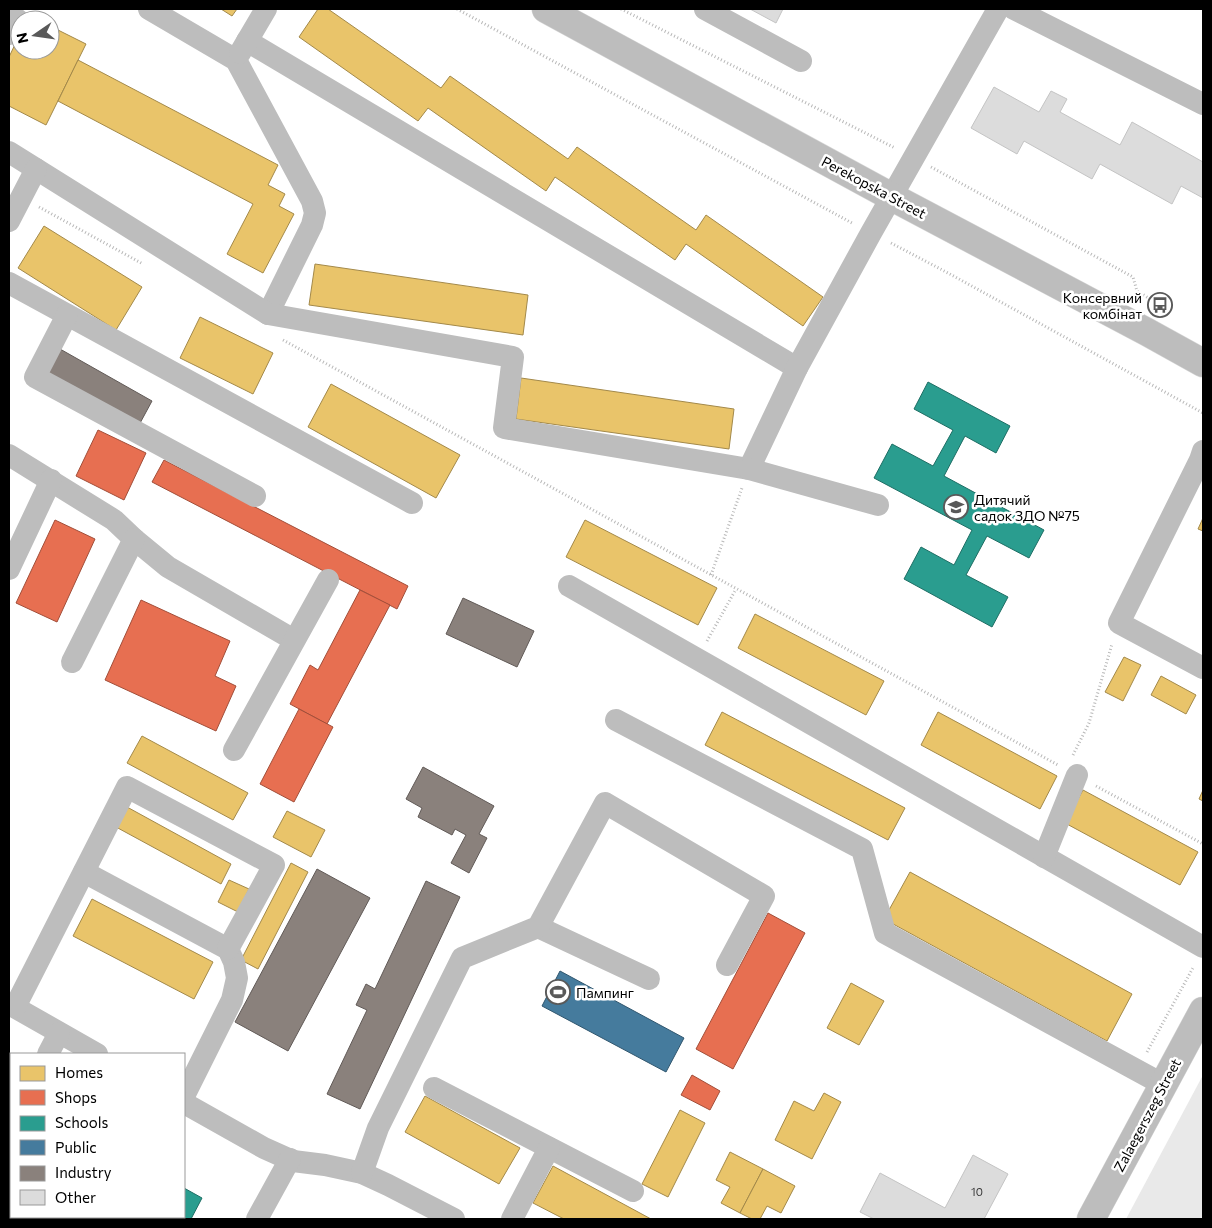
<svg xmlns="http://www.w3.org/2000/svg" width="1212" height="1228" font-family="Commissioner,sans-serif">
	<rect width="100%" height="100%" fill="#fff"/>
	<path fill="#e9e9e9" d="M1203,1075V1219H1126Z"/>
	<g fill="#e9c46a" stroke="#a3894a">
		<path d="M221,9H237L232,16Z"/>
		<path d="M318,9H328L441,88L450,76L568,159L577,147L696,230L706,215L823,297L803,326L686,244L675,260L555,177L546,191L428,108L418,121L299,37Z"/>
		<path d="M50,26L86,44L46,125L9,106V57L20,34V50H50Z"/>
		<path d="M78,60L278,165L268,185L285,194L279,206L294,214L263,273L227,254L253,204L58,101Z"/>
		<path d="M44,226L142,287L116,330L18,268Z"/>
		<path d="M315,264L528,295L523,335L309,305Z"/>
		<path d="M200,317L273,353L253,394L180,358Z"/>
		<path d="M521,378L734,409L729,449L516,419Z"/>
		<path d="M331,384L460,455L436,498L308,427Z"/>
		<path d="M1203,518V531L1198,529Z"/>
		<path d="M585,520L717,588L698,625L566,557Z"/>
		<path d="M755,614L884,681L866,715L738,648Z"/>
		<path d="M1124,657L1141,665L1123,701L1105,692Z"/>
		<path d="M1161,676L1196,695L1186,714L1151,695Z"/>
		<path d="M722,712L905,808L888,840L705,745Z"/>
		<path d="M938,712L1057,776L1040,809L921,745Z"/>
		<path d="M142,736L248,793L233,820L127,763Z"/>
		<path d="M1083,790L1198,852L1180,885L1065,823Z"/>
		<path d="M1203,790V801L1199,799Z"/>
		<path d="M127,807L231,864L221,884L116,827Z"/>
		<path d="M287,811L325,830L311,857L273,837Z"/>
		<path d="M291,863L308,872L258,969L241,960Z"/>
		<path d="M910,872L1132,994L1107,1041L884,919Z"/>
		<path d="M229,880L249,889L238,912L218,902Z"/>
		<path d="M92,899L213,962L194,999L73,936Z"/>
		<path d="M851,983L884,1001L859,1045L827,1028Z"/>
		<path d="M824,1093L841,1102L812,1159L775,1140L794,1101L814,1111Z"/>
		<path d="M425,1096L520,1148L499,1184L405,1132Z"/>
		<path d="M680,1110L705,1123L668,1197L642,1184Z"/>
		<path d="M730,1152L763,1169L740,1213L721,1203L730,1187L716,1180Z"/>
		<path d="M553,1166L651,1219H564L533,1203Z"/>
		<path d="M763,1169L795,1186L781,1213L767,1206L760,1219H752L740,1213Z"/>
	</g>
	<g fill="#e76f51" stroke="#a24e39">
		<path d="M98,430L146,453L124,500L76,476Z"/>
		<path d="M164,460L408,586L397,609L152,482Z"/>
		<path d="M55,520L95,539L57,622L16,603Z"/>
		<path d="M360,590L390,605L327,724L290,704L310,665L318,670Z"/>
		<path d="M141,600L230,641L215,676L236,686L216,731L105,680Z"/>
		<path d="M299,709L333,727L294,802L260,784Z"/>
		<path d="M768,913L805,933L733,1069L696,1049Z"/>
		<path d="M692,1075L720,1091L710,1110L681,1095Z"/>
	</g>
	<g fill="#2a9d8f" stroke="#1d6e64">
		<path d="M928,382L1010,426L996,453L965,436L944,476L1044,530L1029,558L987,536L966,575L1008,597L992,627L904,579L921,547L954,565L972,530L874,478L892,444L933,466L953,430L914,409Z"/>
		<path d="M184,1188L202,1198L191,1219H151L146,1217H184Z"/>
	</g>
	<path fill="#457b9d" stroke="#30566e" d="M560,971L684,1038L666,1072L542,1006Z"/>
	<g fill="#8a817c" stroke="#615a57">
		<path d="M60,349L152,401L139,425L47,373Z"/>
		<path d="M463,598L534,631L517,667L446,634Z"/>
		<path d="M423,767L494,806L479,834L487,838L469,873L451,863L466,835L455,829L452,835L418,817L422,808L406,799Z"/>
		<path d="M317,869L370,898L288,1051L235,1022Z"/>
		<path d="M426,881L460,897L360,1109L327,1094L367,1010L356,1005L366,984L375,989Z"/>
	</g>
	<g fill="#dcdcdc" stroke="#c4c4c4">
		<path d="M750,9H783L776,23Z"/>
		<path d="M994,87L1039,112L1051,91L1067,99L1060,112L1120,145L1132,122L1203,162V198L1181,186L1172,204L1100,164L1092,179L1024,141L1017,154L971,128Z"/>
		<path d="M973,1155L1008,1174L984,1219H874L860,1212L880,1173L945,1208Z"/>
	</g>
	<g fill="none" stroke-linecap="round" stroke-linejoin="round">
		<defs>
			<g id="major">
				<path d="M546,9L892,197L1147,332L1203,363"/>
				<path d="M1091,1219L1203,1011"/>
			</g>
		</defs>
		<use href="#major" stroke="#dbdbdb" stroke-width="29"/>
		<g stroke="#b8b8b8" stroke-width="3" stroke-dasharray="1 2.5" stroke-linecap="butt">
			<path d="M457,9L852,223"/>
			<path d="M621,9L895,148"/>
			<path d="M931,167L1133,277L1137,291L1160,305"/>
			<path d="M39,207L143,264"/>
			<path d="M891,243L948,273L1203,413"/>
			<path d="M283,340L1058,765"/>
			<path d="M711,575L742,488"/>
			<path d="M707,641L736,589"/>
			<path d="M1073,755L1089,723L1112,644"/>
			<path d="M1096,786L1203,844"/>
			<path d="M1147,1052L1194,966"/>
		</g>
		<g stroke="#bdbdbd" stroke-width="22">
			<path d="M149,9L236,60L312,201L315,213L312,225L268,314"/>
			<path d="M705,9L801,61"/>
			<path d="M1014,9L1203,104"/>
			<path d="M9,15L17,19L9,34"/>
			<path d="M247,41L797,368"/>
			<path d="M240,53L266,9"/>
			<path d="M9,152L268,314L513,357L504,428L749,469L797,368L871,233L998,9"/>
			<path d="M9,221L36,169"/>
			<path d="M9,283L412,503"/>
			<path d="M67,315L35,377L255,496"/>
			<path d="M1203,451L1200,460L1119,623L1203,668"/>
			<path d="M9,455L114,520L134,539L168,567L294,640"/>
			<path d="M749,469L878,505"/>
			<path d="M9,569L51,480"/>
			<path d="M569,586L1203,947"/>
			<path d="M72,662L134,539"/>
			<path d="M616,720L862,849L885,933L1164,1085"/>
			<path d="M234,750L328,580"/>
			<path d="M1044,857L1077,775"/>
			<path d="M84,872L228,949L234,962L237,978L232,1000L184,1096"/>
			<path d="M538,927L649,979"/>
			<path d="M9,1004L97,1054"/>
			<path d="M15,1007L127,787L274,865L228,949"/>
			<path d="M48,1054L59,1033"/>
			<path d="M434,1088L633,1191"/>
			<path d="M184,1103L264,1148L293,1161L325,1165L362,1173L388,1185L454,1219"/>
			<path d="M9,1130L11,1125"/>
			<path d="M362,1173L378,1128L462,958L538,927L605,803L764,896L727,965"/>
			<path d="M115,1217L120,1219"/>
			<path d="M257,1219L290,1159"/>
			<path d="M512,1219L549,1148"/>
		</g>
		<use href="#major" stroke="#bdbdbd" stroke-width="28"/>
	</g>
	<defs>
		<symbol id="bus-ring" viewBox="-11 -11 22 22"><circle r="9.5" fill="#fff" stroke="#595959" stroke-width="1.5"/><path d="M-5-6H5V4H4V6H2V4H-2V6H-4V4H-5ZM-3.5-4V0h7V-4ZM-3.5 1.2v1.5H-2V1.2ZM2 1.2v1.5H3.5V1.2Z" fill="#595959"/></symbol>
		<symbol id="school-ring" viewBox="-11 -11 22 22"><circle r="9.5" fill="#fff" stroke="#595959" stroke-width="1.5"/><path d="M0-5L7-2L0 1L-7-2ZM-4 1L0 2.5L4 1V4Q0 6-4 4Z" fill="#595959"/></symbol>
		<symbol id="stadium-ring" viewBox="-11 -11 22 22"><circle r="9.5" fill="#fff" stroke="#595959" stroke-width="1.5"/><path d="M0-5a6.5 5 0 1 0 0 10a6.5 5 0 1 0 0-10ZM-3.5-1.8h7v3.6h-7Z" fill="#595959"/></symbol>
	</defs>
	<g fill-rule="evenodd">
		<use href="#bus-ring" x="1146" y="291" width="28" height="28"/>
		<use href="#school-ring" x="942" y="493" width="28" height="28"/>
		<use href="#stadium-ring" x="544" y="978" width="28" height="28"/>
	</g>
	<g text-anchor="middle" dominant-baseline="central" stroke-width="5" stroke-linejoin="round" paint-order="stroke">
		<g font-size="11" fill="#373737">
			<text x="977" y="1191">10</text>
		</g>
		<g font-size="14" fill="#000" stroke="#fff">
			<text transform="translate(874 187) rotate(28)">Perekopska Street</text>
			<text transform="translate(1147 1115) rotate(-62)">Zalaegerszeg Street</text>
		</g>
		<g font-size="14" fill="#000" stroke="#fff" text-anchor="start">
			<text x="1142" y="297" text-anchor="end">Консервний<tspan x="1142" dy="16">комбінат</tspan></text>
			<text x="974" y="499">Дитячий<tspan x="974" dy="16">садок ЗДО №75</tspan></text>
			<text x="576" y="992">Пампинг</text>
		</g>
	</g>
	<rect width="1212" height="1228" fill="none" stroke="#000000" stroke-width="20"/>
	<rect x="10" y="1053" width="175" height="165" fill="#ffffff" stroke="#999999"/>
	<rect x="20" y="1066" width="25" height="15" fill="#e9c46a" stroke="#999999"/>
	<text x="55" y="1078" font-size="15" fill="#000000">Homes</text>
	<rect x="20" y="1090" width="25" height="15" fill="#e76f51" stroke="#999999"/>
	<text x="55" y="1103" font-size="15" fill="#000000">Shops</text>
	<rect x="20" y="1116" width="25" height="15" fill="#2a9d8f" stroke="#999999"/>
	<text x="55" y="1128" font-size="15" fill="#000000">Schools</text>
	<rect x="20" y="1140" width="25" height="15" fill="#457b9d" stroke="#999999"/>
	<text x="55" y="1153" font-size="15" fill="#000000">Public</text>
	<rect x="20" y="1166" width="25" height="15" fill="#8a817c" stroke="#999999"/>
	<text x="55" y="1178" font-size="15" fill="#000000">Industry</text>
	<rect x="20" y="1190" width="25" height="15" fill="#dcdcdc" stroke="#999999"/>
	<text x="55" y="1203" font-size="15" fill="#000000">Other</text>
	<g transform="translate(35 35) rotate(257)"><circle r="24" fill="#ffffff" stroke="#999999"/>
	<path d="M0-4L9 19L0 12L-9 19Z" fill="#595959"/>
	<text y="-8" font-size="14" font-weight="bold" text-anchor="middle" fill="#000000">N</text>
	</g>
</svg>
